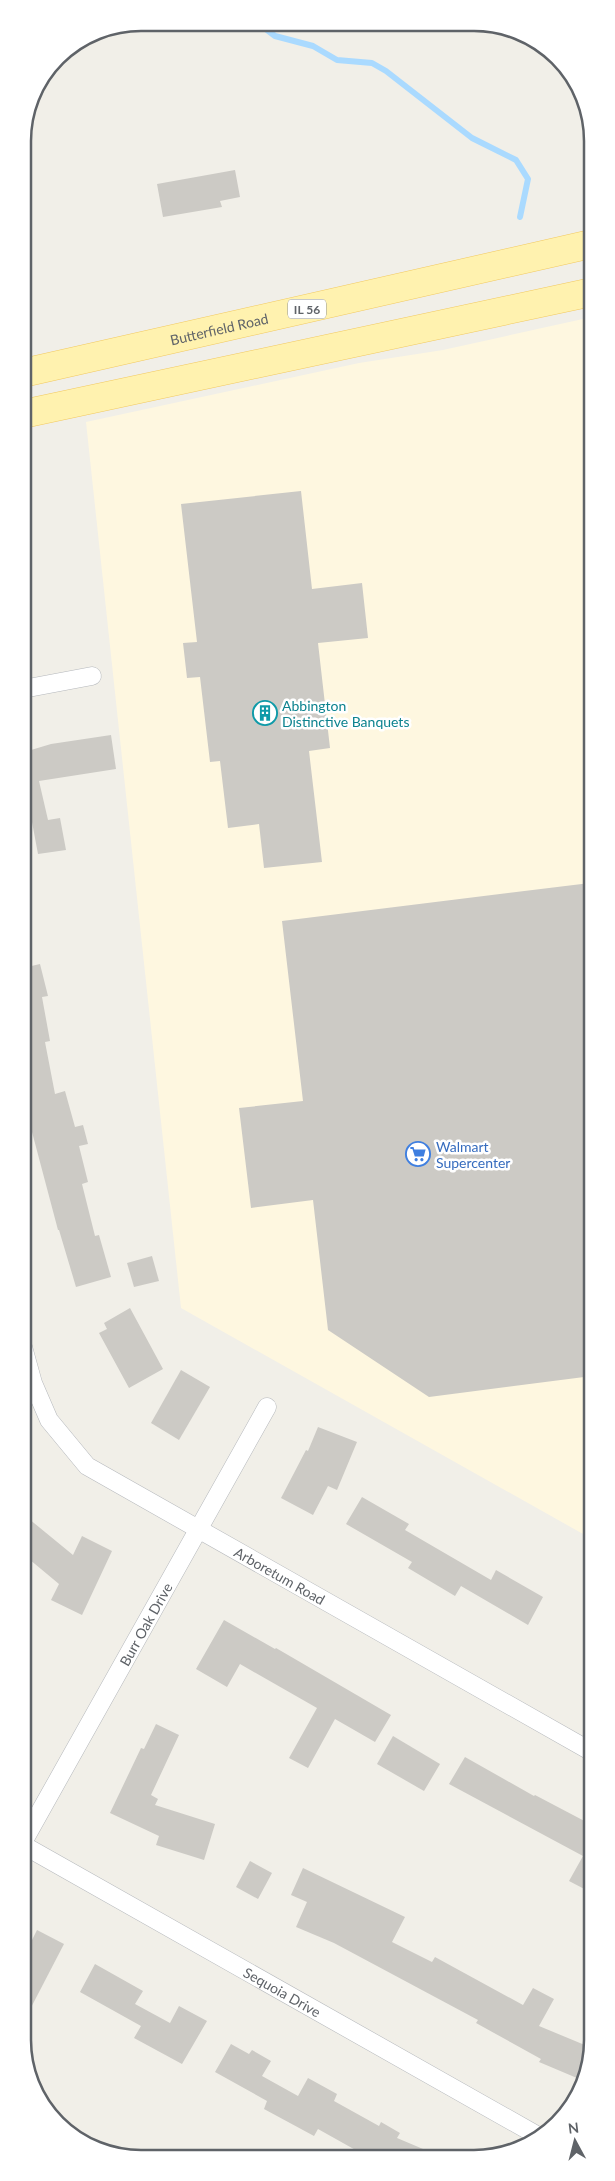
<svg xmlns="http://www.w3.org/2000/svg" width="615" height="2181" font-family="Lato,sans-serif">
	<rect width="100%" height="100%" fill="#f1efe8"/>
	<path fill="#fef7e0" d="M592,317V1539L181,1308L86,422L359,363L443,350Z"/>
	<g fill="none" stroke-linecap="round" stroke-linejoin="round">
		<path stroke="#aadaff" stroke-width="6" d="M258,23L275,36L313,46L337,60L372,63L386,71L472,138L516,160L528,179L520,217"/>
	</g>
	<g fill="#cccac5">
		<path d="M235,170L240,197L220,201L222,207L163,217L157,184Z"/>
		<path d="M301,491L312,589L362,583L368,638L318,643L330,748L309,751L322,862L264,868L259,824L228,828L220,761L210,762L200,677L187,678L183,643L197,642L181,504Z"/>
		<path d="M111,735L116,769L39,781L48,820L60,818L66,850L38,854L29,806L23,807V743L30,742L31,750L51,744Z"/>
		<path d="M590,883L592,902V1376L429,1397L328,1330L313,1200L251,1208L239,1108L303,1101L282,921Z"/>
		<path d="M40,964L48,996L42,997L50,1041L45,1042L55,1094L65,1091L75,1127L83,1125L88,1144L79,1146L88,1182L82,1184L95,1236L99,1235L111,1277L76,1287L59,1230H58L23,1098V968Z"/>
		<path d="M152,1256L159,1281L134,1287L127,1263Z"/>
		<path d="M130,1308L163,1369L129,1388L99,1333L107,1329L104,1323Z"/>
		<path d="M181,1370L210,1387L179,1440L151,1423Z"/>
		<path d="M318,1427L357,1442L337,1490L328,1486L313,1515L281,1498L306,1450L308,1451Z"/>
		<path d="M362,1497L409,1524L405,1530L491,1580L496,1570L543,1597L528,1625L461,1586L455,1596L408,1568L412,1562L346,1524Z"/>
		<path d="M23,1514L73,1555L82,1536L112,1551L82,1615L51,1600L59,1584L23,1554Z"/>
		<path d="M224,1620L275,1649L276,1648L391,1715L375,1742L335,1719L308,1768L289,1758L317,1708L240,1664L227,1687L196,1669Z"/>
		<path d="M156,1724L179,1735L151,1795L158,1799L155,1805L215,1824L204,1860L156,1845L159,1836L110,1813L141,1748L144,1749Z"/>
		<path d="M393,1736L440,1764L424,1791L377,1764Z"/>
		<path d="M465,1757L534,1796L535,1795L592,1825V1893L569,1881L583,1856L449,1784Z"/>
		<path d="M250,1861L272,1873L258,1899L236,1887Z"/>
		<path d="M303,1868L405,1917L392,1942L432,1962L435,1957L523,2005L533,1988L554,1999L539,2026L592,2048L584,2081L539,2062L541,2059L476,2023L478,2020L334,1943L296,1927L307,1902L291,1895Z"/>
		<path d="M37,1930L64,1944L24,2021V1956Z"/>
		<path d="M95,1964L143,1991L135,2004L170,2023L179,2006L207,2021L182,2064L134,2038L141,2026L80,1992Z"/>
		<path d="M231,2044L249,2054L252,2050L271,2061L262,2076L298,2096L308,2078L337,2094L334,2101L379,2126L381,2122L400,2133L397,2138L442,2157H368L318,2129L314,2136L264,2109L267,2101L215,2072Z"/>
	</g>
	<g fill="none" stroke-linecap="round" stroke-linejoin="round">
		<defs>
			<g id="street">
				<path d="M23,689L92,676"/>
				<path id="s1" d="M23,1347L33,1383L49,1420L87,1466L592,1752"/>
				<path id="s2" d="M23,1842L267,1407"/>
				<path id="s3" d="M23,1845L540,2137"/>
			</g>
			<g id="primary">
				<path id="s4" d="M23,373L591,244"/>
				<path d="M23,414L592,292"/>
			</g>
		</defs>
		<use href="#street" stroke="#b5b8bc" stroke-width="19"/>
		<use href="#primary" stroke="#f2c960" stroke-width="29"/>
		<use href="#street" stroke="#fff" stroke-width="18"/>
		<use href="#primary" stroke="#fff2af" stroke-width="28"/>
	</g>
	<defs>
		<symbol id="building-ring" viewBox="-11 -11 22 22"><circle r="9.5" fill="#fff" stroke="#0f9aa8" stroke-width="1.5"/><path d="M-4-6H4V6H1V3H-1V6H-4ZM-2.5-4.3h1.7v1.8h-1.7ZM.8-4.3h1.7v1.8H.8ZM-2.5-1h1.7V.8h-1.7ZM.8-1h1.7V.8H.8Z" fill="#0f9aa8"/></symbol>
		<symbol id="supermarket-ring" viewBox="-11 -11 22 22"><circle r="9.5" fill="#fff" stroke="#3f7fe0" stroke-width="1.5"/><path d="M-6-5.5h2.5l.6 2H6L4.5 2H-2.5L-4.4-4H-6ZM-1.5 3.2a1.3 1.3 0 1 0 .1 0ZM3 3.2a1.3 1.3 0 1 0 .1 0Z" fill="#3f7fe0"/></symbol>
	</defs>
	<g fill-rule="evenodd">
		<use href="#building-ring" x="251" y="699" width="28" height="28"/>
		<use href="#supermarket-ring" x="404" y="1140" width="28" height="28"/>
	</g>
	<g text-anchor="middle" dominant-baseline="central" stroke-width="5" stroke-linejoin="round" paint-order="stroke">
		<rect fill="#fff" stroke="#8f9295" stroke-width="1" x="288" y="299.5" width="38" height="19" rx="4"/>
		<g font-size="12" font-weight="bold" fill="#5f6368">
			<text x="307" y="309">IL 56</text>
		</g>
		<g font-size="14" fill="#5f6368" stroke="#fff">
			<text stroke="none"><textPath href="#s4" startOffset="201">Butterfield Road</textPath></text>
			<text stroke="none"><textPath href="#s1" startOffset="359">Arboretum Road</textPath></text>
			<text stroke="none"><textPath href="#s2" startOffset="250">Burr Oak Drive</textPath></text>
			<text stroke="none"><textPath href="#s3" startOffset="298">Sequoia Drive</textPath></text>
		</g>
		<g font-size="14" fill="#0d838f" stroke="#fff" text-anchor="start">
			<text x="282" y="705">Abbington<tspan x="282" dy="16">Distinctive Banquets</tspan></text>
		</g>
		<g font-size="14" fill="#366cbe" stroke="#fff" text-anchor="start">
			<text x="436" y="1146">Walmart<tspan x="436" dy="16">Supercenter</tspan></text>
		</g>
	</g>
	<path d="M0 0H615V2181H0ZM141 31H474A110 110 0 0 1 584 141V2040A110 110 0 0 1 474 2150H141A110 110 0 0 1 31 2040V141A110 110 0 0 1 141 31Z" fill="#fff" fill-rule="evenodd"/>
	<path fill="none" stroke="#5f6368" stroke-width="2.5" d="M141 31H474A110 110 0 0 1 584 141V2040A110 110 0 0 1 474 2150H141A110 110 0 0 1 31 2040V141A110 110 0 0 1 141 31Z"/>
	<g transform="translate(575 2141) rotate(353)" stroke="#ffffff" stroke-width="4" paint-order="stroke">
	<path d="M0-4L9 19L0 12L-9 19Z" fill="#5f6368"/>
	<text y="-8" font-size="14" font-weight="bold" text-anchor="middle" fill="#5f6368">N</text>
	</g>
</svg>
